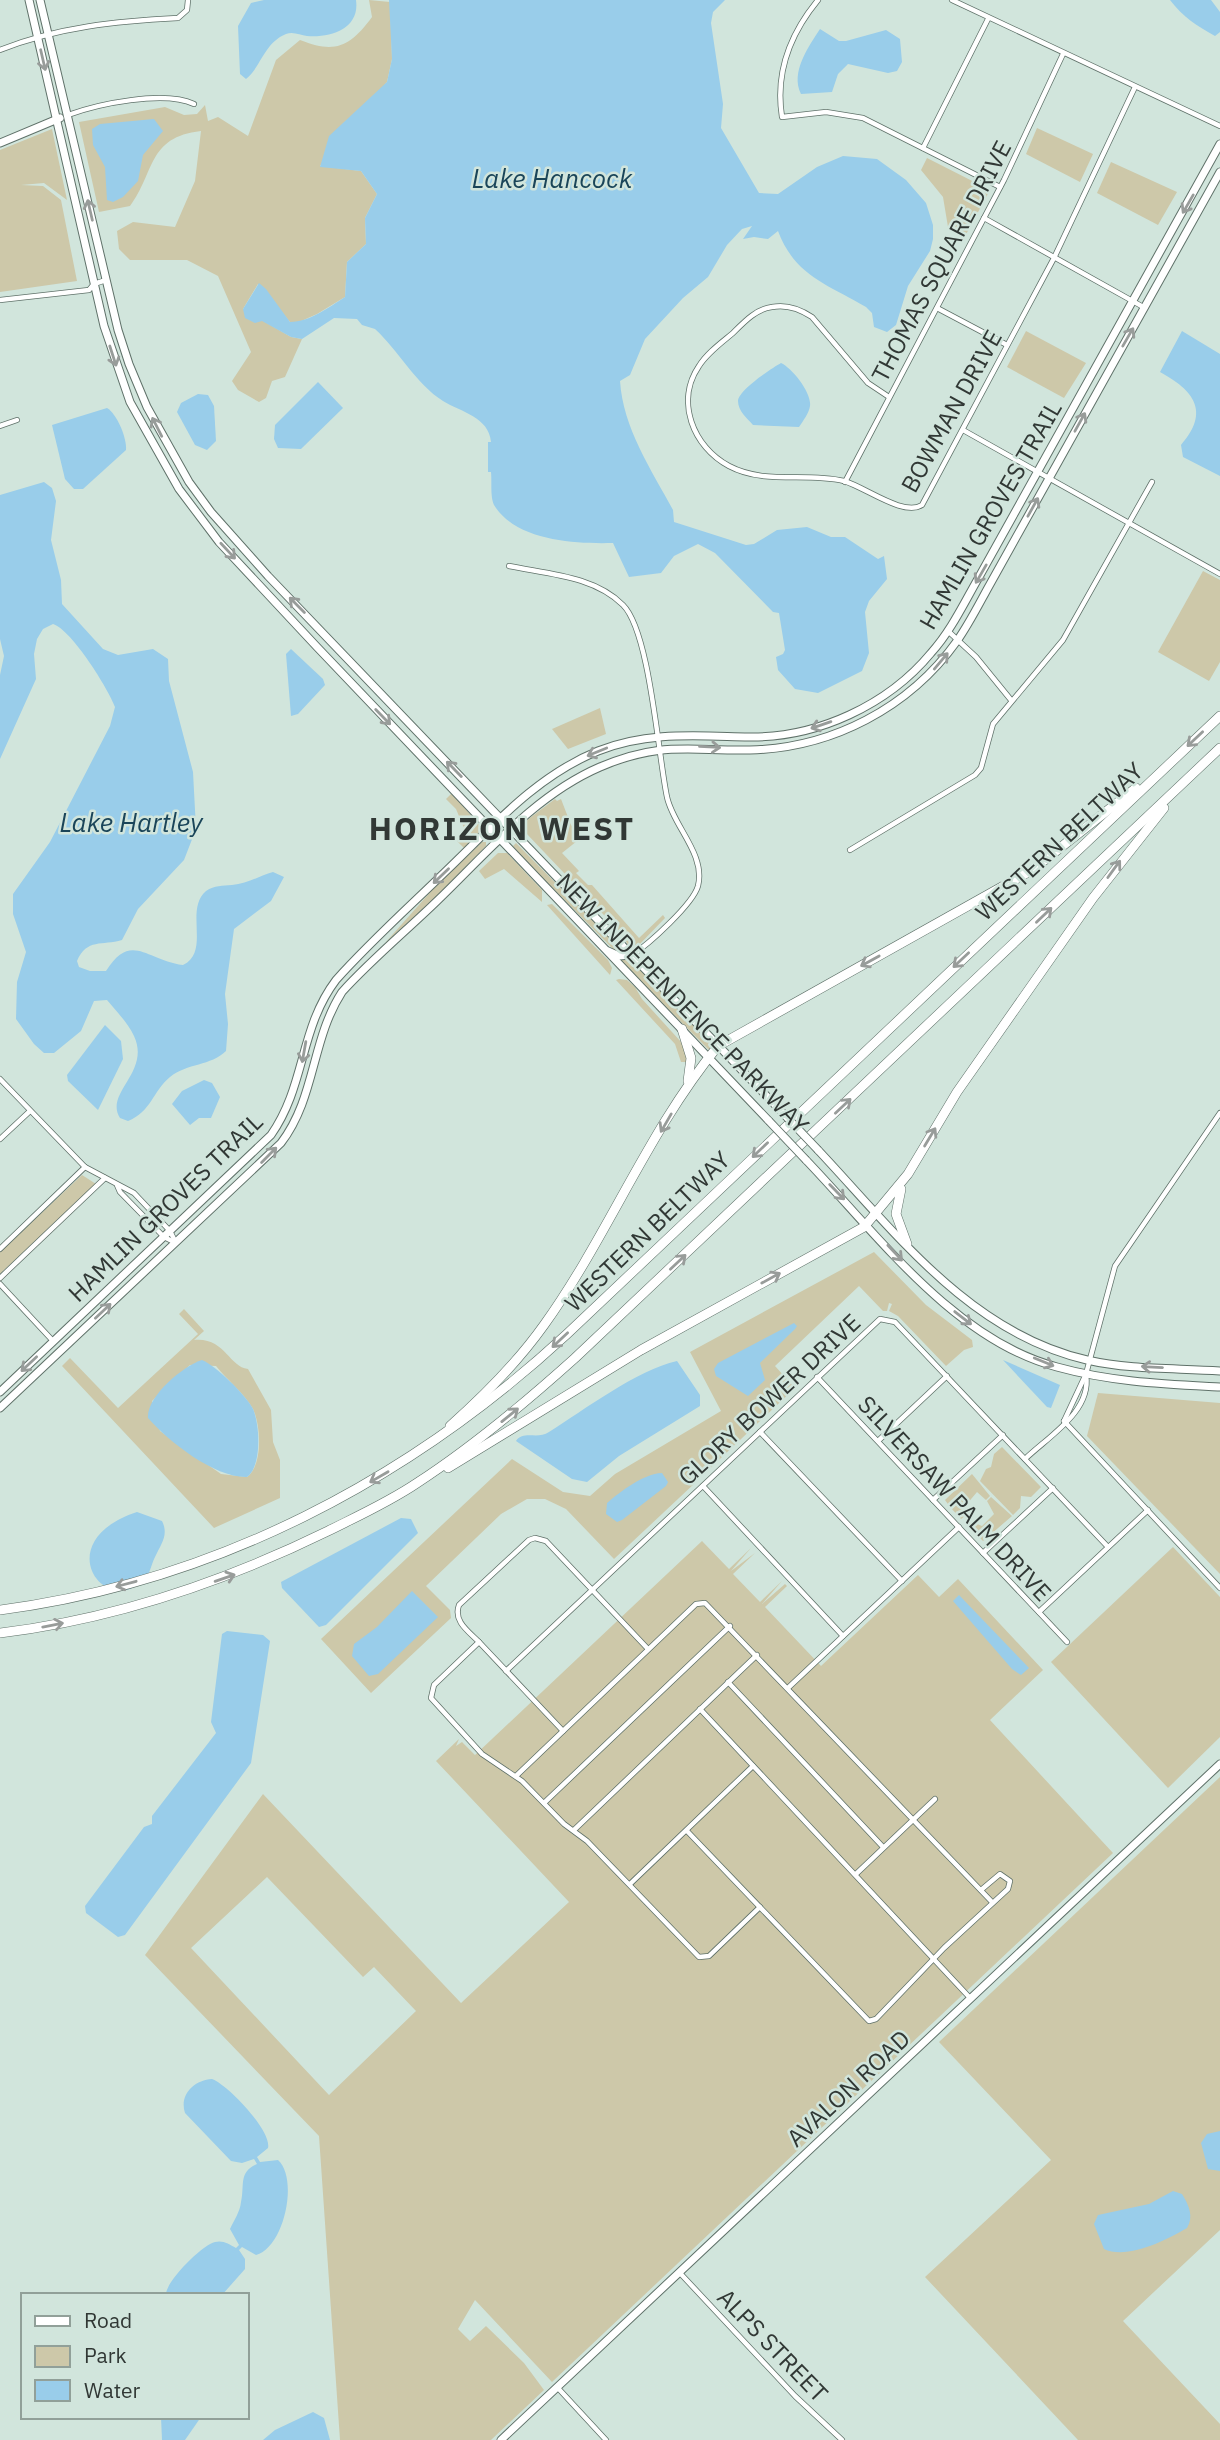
<svg xmlns="http://www.w3.org/2000/svg" width="1220" height="2440" font-family="'IBM Plex Sans',sans-serif">
	<rect width="100%" height="100%" fill="#d1e5dc"/>
	<g fill="#cdc8a9" fill-rule="evenodd">
		<path d="M369,0L390,2L392,59L387,82L320,166L361,171L377,194L365,218L366,244L347,262L345,297L317,314L299,322H290L258,284L243,309L291,337L302,339L285,377L272,381L266,398L259,402L238,390L232,381L251,352L218,276L187,260H130L119,249L117,231L133,222L175,227L195,181L201,131C147,137 155,173 130,206L99,212L79,122L165,107L184,115L197,114L205,105L208,121L218,117L248,136L276,60L300,40C335,54 350,47 372,17Z"/>
		<path d="M1037,128L1093,154L1080,182L1026,154Z"/>
		<path d="M52,129L67,200L44,183L21,185L43,186L61,200L77,281L0,292V150Z"/>
		<path d="M927,158L990,190L963,240L948,227L943,197L921,170Z"/>
		<path d="M1111,162L1177,192L1158,225L1097,193Z"/>
		<path d="M1026,331L1086,363L1064,398L1007,367Z"/>
		<path d="M1203,571L1220,580V662L1209,681L1158,652Z"/>
		<path d="M600,708L606,734L568,749L552,729Z"/>
		<path d="M452,793L481,827L479,835L465,849L456,840L464,828L456,809L446,799Z"/>
		<path d="M555,799L557,801L561,799L571,825L582,837L562,853L579,871L576,873L588,885H592L639,938L663,915L665,918L637,947L628,945L621,933L526,833L527,820Z"/>
		<path d="M482,842H486V846L431,902L385,943L434,888Z"/>
		<path d="M516,843L616,944L619,951L616,952L517,852L513,846Z"/>
		<path d="M498,853H507L542,890V902L504,869L485,879L479,871Z"/>
		<path d="M552,904L608,960L612,968L610,975L547,905Z"/>
		<path d="M618,959L631,960L711,1044L710,1051Z"/>
		<path d="M619,979L627,980L635,987L642,999L682,1043L688,1062H681L675,1044L616,980Z"/>
		<path d="M82,1175L96,1184L0,1274V1252Z"/>
		<path d="M874,1252L926,1305L972,1340L973,1347L964,1350L946,1366L898,1316L889,1311L892,1304L889,1303L887,1311H883L859,1286L775,1366L795,1388L702,1476L693,1468L687,1474L695,1483L614,1559L566,1509L545,1499H527L501,1514L426,1586L450,1610L451,1618L371,1693L321,1639L512,1459L563,1492L590,1496L615,1474L721,1411L690,1352Z"/>
		<path d="M184,1309L204,1331L194,1340C225,1337 229,1367 248,1369L271,1410L273,1442L280,1460V1498L214,1528L62,1366L70,1358L118,1408L198,1334L179,1314ZM190,1365L216,1366C227,1380 245,1394 253,1409C261,1426 263,1465 247,1477L221,1474L160,1431L152,1401Z"/>
		<path d="M1098,1393L1220,1403V1574L1087,1436Z"/>
		<path d="M1002,1447L1041,1487L1031,1497L1021,1496L1020,1508L1013,1515L980,1481L986,1469L991,1467L994,1454Z"/>
		<path d="M972,1474L990,1496L986,1500L977,1492L961,1511L965,1516L961,1519L951,1508L954,1504L950,1507L945,1500Z"/>
		<path d="M991,1497L1012,1516L983,1541L966,1524L970,1521L982,1526L994,1514L987,1501Z"/>
		<path d="M702,1541L729,1569L751,1548L731,1571L755,1553L733,1574L760,1602L782,1581L762,1604L785,1584L787,1586L765,1607L821,1666L918,1575L939,1597L958,1579L1043,1670L990,1720L1113,1853L552,2382L475,2300L458,2329L470,2341L486,2326L524,2363L544,2390L491,2440H340L319,2136L145,1955L263,1794L461,2003L569,1902L436,1761L459,1739L456,1746L462,1742L475,1755ZM267,1877L363,1977L374,1967L416,2011L329,2095L191,1948Z"/>
		<path d="M1173,1547L1220,1597V1737L1168,1788L1051,1662Z"/>
		<path d="M1220,1777V2230L1123,2321L1220,2424V2440H1078L925,2277L1051,2160L939,2042Z"/>
	</g>
	<g fill="#99cdea">
		<path d="M264,0H356C360,28 332,38 307,36C300,35 293,31 286,34C264,43 261,67 246,79L240,74L238,26L251,3Z"/>
		<path d="M389,0H725L713,12L711,23L723,104L721,128L759,193L778,194L817,167L843,156L877,159L906,180L926,203L933,225V239L930,251L908,286L896,325L887,332L874,327L872,313L866,307C827,284 795,276 778,231L768,239L754,237L743,239L752,226L742,229L727,245L708,277L683,298L645,339L630,375L620,381C623,428 651,469 673,510L674,522L746,545L754,544L777,530L807,527L831,537H845L878,559L884,556L887,579L869,601L865,612L869,653L862,671L818,693L795,689L778,670L776,657L783,654L785,650L779,613L773,612L715,553L698,544L674,556L661,573L629,577L613,543C575,544 516,541 494,505C490,497 492,481 491,472H488V442H491C489,417 461,412 443,401C416,384 398,350 375,329L362,325L357,319L334,318L302,339L291,337L262,321L255,323L245,318L243,309L259,283L266,289L290,322C310,322 329,307 345,297L347,262L366,244L365,218L377,194L361,171L320,167L329,136L387,82L392,59Z"/>
		<path d="M1170,0H1211L1220,12V32L1215,36C1197,26 1183,17 1170,0Z"/>
		<path d="M820,29L839,41H846L886,30L900,39L902,62L897,71L888,73L848,64L838,74L832,92L801,94C790,72 809,46 820,29Z"/>
		<path d="M154,119L163,131L143,155L138,181L123,197L113,202L107,200L105,167L93,145L92,129L100,124Z"/>
		<path d="M1182,331L1220,354V476L1183,457L1181,445C1211,411 1193,390 1160,372Z"/>
		<path d="M781,363C792,368 812,393 810,406C809,413 803,421 799,427L753,425C747,418 738,411 738,401C739,390 772,368 781,363Z"/>
		<path d="M318,382L343,408L301,449L278,448L274,439L275,425Z"/>
		<path d="M198,394L208,395L214,406L216,441L207,450L195,445L177,412L181,403Z"/>
		<path d="M107,408C117,414 127,438 126,450L83,489H74L65,479L52,425Z"/>
		<path d="M44,482L52,488L56,501L51,540L61,580L62,604L103,649L118,655L153,649L168,659L169,681L193,772L196,829L184,860L138,909L122,940C102,946 87,938 77,961L79,967L90,971H106C131,931 146,960 183,965C211,951 184,910 206,891C215,885 222,886 232,885C247,884 259,876 273,872L284,877L271,901L234,929L225,994L228,1024L226,1051C211,1066 187,1063 170,1077C153,1091 151,1112 128,1121L120,1118C104,1093 151,1072 134,1036C128,1023 116,1011 107,1000L94,1001L81,1031L54,1053H44L34,1044L16,1019L17,982L26,952L13,914V894L50,842L110,726L115,707C109,690 72,630 53,624L43,629L37,639L34,654L36,679L0,759V675L4,656L0,639V495Z"/>
		<path d="M291,649L323,679L325,685L298,714L291,716L286,654Z"/>
		<path d="M105,1025L121,1041L123,1059L98,1110L68,1081L67,1075Z"/>
		<path d="M204,1080L212,1083L220,1097L211,1118H199L190,1125L172,1104L182,1091Z"/>
		<path d="M794,1323L797,1326L795,1329L760,1363L765,1380L748,1396L716,1376L714,1369L718,1363Z"/>
		<path d="M202,1360C215,1365 246,1395 253,1409C260,1425 262,1466 247,1477C215,1478 169,1442 148,1418C146,1397 183,1366 202,1360Z"/>
		<path d="M1003,1360L1060,1385L1051,1408L1047,1407Z"/>
		<path d="M677,1361L700,1395V1406L619,1456L587,1482L572,1479L516,1441C523,1430 538,1440 549,1432C584,1410 637,1370 677,1361Z"/>
		<path d="M662,1473L668,1482L666,1486L622,1520L617,1522L606,1514L607,1503C621,1491 643,1474 662,1473Z"/>
		<path d="M137,1512L162,1521C169,1535 161,1544 155,1557C151,1565 150,1575 143,1581C103,1617 49,1541 137,1512Z"/>
		<path d="M401,1518L411,1519L418,1533L326,1625L319,1627L282,1588L281,1582Z"/>
		<path d="M412,1591L438,1617L378,1674L369,1676L352,1656L354,1644L377,1627Z"/>
		<path d="M959,1595L1029,1668L1021,1675L1012,1669L953,1601Z"/>
		<path d="M227,1631L263,1635L270,1641L251,1763L125,1935L118,1937L86,1913L85,1906L144,1827L152,1824V1816L216,1733L211,1722L222,1634Z"/>
		<path d="M212,2079C228,2085 272,2131 268,2148L257,2157L260,2162L278,2160C299,2179 284,2248 256,2255L242,2247L239,2250L245,2259V2269L222,2295H166C165,2282 202,2245 215,2242C223,2240 229,2244 236,2248L239,2245L230,2229C234,2220 240,2212 241,2202C245,2185 238,2172 257,2164L254,2159L242,2163L231,2161L185,2113C179,2095 194,2080 212,2079Z"/>
		<path d="M1220,2131V2171L1208,2169L1201,2143L1207,2134Z"/>
		<path d="M1173,2191L1182,2194C1189,2205 1194,2217 1187,2228C1167,2240 1127,2260 1104,2249L1094,2224L1098,2215L1149,2204Z"/>
		<path d="M313,2412L324,2418L330,2440H263L275,2430Z"/>
		<path d="M161,2417H201L185,2440H162Z"/>
	</g>
	<g fill="none" stroke-linecap="round" stroke-linejoin="round">
		<defs>
			<g id="street">
				<path d="M818,0C790,34 775,73 782,117L826,112L863,118L1000,187"/>
				<path d="M952,0L1220,126"/>
				<path d="M0,50C57,27 118,21 178,18L187,10L188,0"/>
				<path d="M68,115C98,104 164,90 194,104"/>
				<path d="M923,148L988,19"/>
				<path d="M984,218L1145,308"/>
				<path d="M0,300L89,290L94,284L106,280"/>
				<path d="M937,308L1007,345"/>
				<path d="M889,397L868,383L812,317C800,309 787,304 772,307C756,309 744,322 733,333C721,343 707,353 699,366C675,401 693,447 729,466C765,485 805,472 844,481C865,487 904,517 922,505L1054,258L1135,87"/>
				<path d="M0,426L17,420"/>
				<path d="M963,430L1220,574"/>
				<path d="M845,482L1004,180L1063,54"/>
				<path d="M509,566C548,574 594,576 623,605C650,632 658,755 667,797C673,826 706,854 698,886C693,904 649,944 632,955"/>
				<path d="M948,631L976,657L1011,700"/>
				<path d="M850,850L975,775L981,768L993,724L1063,640L1152,482"/>
				<path d="M0,1079L85,1167L134,1193L170,1231L176,1243"/>
				<path d="M0,1139L30,1111"/>
				<path d="M117,1185L120,1192L164,1237L174,1242"/>
				<path d="M0,1249L85,1167"/>
				<path d="M0,1278L105,1178"/>
				<path d="M0,1284L53,1341"/>
				<path d="M817,1377L1067,1642"/>
				<path d="M1064,1421L1086,1374L1115,1266L1220,1113"/>
				<path d="M1064,1421L1220,1588"/>
				<path d="M760,1432L902,1581"/>
				<path d="M878,1441L947,1376"/>
				<path d="M1025,1459C1049,1436 1092,1411 1086,1375"/>
				<path d="M703,1486L843,1636"/>
				<path d="M933,1500L1003,1435"/>
				<path d="M983,1553L1053,1488"/>
				<path d="M1039,1612L1148,1510"/>
				<path d="M479,1642L563,1731"/>
				<path d="M648,1649L546,1541L535,1538L529,1540L459,1605C453,1621 468,1631 479,1642L434,1685L431,1698L482,1754L522,1781L564,1824L587,1841L699,1957L709,1956L760,1907"/>
				<path d="M506,1671L880,1319L895,1322L1108,1547"/>
				<path d="M728,1682L883,1847"/>
				<path d="M789,1687L959,1527"/>
				<path d="M700,1709L971,1999"/>
				<path d="M516,1776L696,1604L705,1603L992,1902"/>
				<path d="M544,1803L730,1626"/>
				<path d="M574,1830L757,1655"/>
				<path d="M687,1831L869,2021L876,2019L944,1948L1008,1889L1010,1881L1000,1874L981,1890"/>
				<path d="M856,1874L935,1799"/>
				<path d="M630,1884L753,1766"/>
				<path d="M679,2272L795,2396L842,2440"/>
				<path d="M557,2387L606,2440"/>
			</g>
			<g id="secondary">
				<path d="M29,0L104,326L130,402L179,489L219,542L317,647L769,1121"/>
				<path d="M40,0L118,330L129,364L147,407L189,482L211,512L268,576L780,1110"/>
				<path d="M0,143L60,118"/>
				<path d="M608,951L619,956L631,955"/>
				<path d="M818,1150C896,1233 970,1333 1087,1360C1130,1370 1176,1368 1220,1371"/>
				<path d="M806,1160C877,1234 954,1340 1057,1367C1111,1382 1165,1384 1220,1387"/>
				<path d="M0,1392L271,1135C306,1085 299,1029 336,980C370,942 408,908 445,872C492,827 536,776 598,751C648,731 697,736 749,737C817,738 888,705 931,653C951,631 964,603 979,577L1220,144"/>
				<path d="M0,1408L281,1143C316,1097 311,1040 342,992C371,960 406,931 437,901C487,853 535,795 600,767C661,741 688,751 750,750C832,748 909,708 957,641C969,624 979,604 989,586L1220,172"/>
				<path d="M501,2440L1220,1764"/>
			</g>
			<g id="highway">
				<path d="M682,1029L691,1058L688,1081"/>
				<path d="M901,1189L896,1214L907,1244"/>
				<path d="M450,1426C485,1395 517,1363 544,1325C608,1236 648,1131 718,1046L1032,870L1136,788"/>
				<path d="M448,1468L641,1350L864,1227L908,1174L957,1092L1093,898L1164,808"/>
				<path d="M0,1610C215,1582 409,1480 567,1334L1220,716"/>
				<path d="M0,1633C115,1619 224,1582 328,1531C358,1516 389,1502 417,1483C474,1446 525,1403 575,1358L1220,748"/>
			</g>
		</defs>
		<use href="#street" stroke="#5f7169" stroke-width="6"/>
		<use href="#secondary" stroke="#5f7169" stroke-width="9"/>
		<use href="#highway" stroke="#5f7169" stroke-width="10"/>
		<use href="#street" stroke="#fff" stroke-width="4.5"/>
		<use href="#secondary" stroke="#fff" stroke-width="7"/>
		<use href="#highway" stroke="#fff" stroke-width="9"/>
		<defs>
			<g id="secondary-bridge">
				<path d="M780,1110L818,1150"/>
				<path d="M769,1121L806,1160"/>
			</g>
		</defs>
		<use href="#secondary-bridge" stroke="#5f7169" stroke-width="9" stroke-linecap="butt"/>
		<use href="#secondary-bridge" stroke="#fff" stroke-width="7"/>
	</g>
	<defs><path id="oneway-shaft" d="M-6 0H5M1.5-3L5.5 0L1.5 3" fill="none" stroke-width="1.6" stroke-linecap="round" stroke-linejoin="round" transform="scale(1.75)"/></defs>
	<g stroke="#989c9a">
		<use href="#oneway-shaft" transform="translate(43 60) rotate(77)"/>
		<use href="#oneway-shaft" transform="translate(1188 204) rotate(120)"/>
		<use href="#oneway-shaft" transform="translate(90 210) rotate(-103)"/>
		<use href="#oneway-shaft" transform="translate(1128 337) rotate(-60)"/>
		<use href="#oneway-shaft" transform="translate(113 356) rotate(72)"/>
		<use href="#oneway-shaft" transform="translate(1080 422) rotate(-61)"/>
		<use href="#oneway-shaft" transform="translate(157 427) rotate(-117)"/>
		<use href="#oneway-shaft" transform="translate(1033 507) rotate(-61)"/>
		<use href="#oneway-shaft" transform="translate(228 551) rotate(47)"/>
		<use href="#oneway-shaft" transform="translate(981 574) rotate(120)"/>
		<use href="#oneway-shaft" transform="translate(297 605) rotate(-135)"/>
		<use href="#oneway-shaft" transform="translate(941 661) rotate(-50)"/>
		<use href="#oneway-shaft" transform="translate(383 717) rotate(46)"/>
		<use href="#oneway-shaft" transform="translate(821 725) rotate(161)"/>
		<use href="#oneway-shaft" transform="translate(1195 739) rotate(137)"/>
		<use href="#oneway-shaft" transform="translate(710 747) rotate(3)"/>
		<use href="#oneway-shaft" transform="translate(597 752) rotate(158)"/>
		<use href="#oneway-shaft" transform="translate(454 769) rotate(-134)"/>
		<use href="#oneway-shaft" transform="translate(1114 869) rotate(-54)"/>
		<use href="#oneway-shaft" transform="translate(441 876) rotate(136)"/>
		<use href="#oneway-shaft" transform="translate(1044 915) rotate(-44)"/>
		<use href="#oneway-shaft" transform="translate(961 960) rotate(137)"/>
		<use href="#oneway-shaft" transform="translate(870 961) rotate(151)"/>
		<use href="#oneway-shaft" transform="translate(304 1052) rotate(100)"/>
		<use href="#oneway-shaft" transform="translate(843 1106) rotate(-43)"/>
		<use href="#oneway-shaft" transform="translate(666 1123) rotate(120)"/>
		<use href="#oneway-shaft" transform="translate(930 1137) rotate(-59)"/>
		<use href="#oneway-shaft" transform="translate(760 1150) rotate(136)"/>
		<use href="#oneway-shaft" transform="translate(269 1155) rotate(-45)"/>
		<use href="#oneway-shaft" transform="translate(837 1192) rotate(46)"/>
		<use href="#oneway-shaft" transform="translate(895 1253) rotate(47)"/>
		<use href="#oneway-shaft" transform="translate(678 1262) rotate(-43)"/>
		<use href="#oneway-shaft" transform="translate(771 1278) rotate(-29)"/>
		<use href="#oneway-shaft" transform="translate(103 1311) rotate(-43)"/>
		<use href="#oneway-shaft" transform="translate(963 1318) rotate(38)"/>
		<use href="#oneway-shaft" transform="translate(560 1340) rotate(137)"/>
		<use href="#oneway-shaft" transform="translate(1044 1362) rotate(22)"/>
		<use href="#oneway-shaft" transform="translate(29 1364) rotate(137)"/>
		<use href="#oneway-shaft" transform="translate(1152 1367) rotate(-177)"/>
		<use href="#oneway-shaft" transform="translate(510 1415) rotate(-39)"/>
		<use href="#oneway-shaft" transform="translate(379 1477) rotate(150)"/>
		<use href="#oneway-shaft" transform="translate(225 1578) rotate(-19)"/>
		<use href="#oneway-shaft" transform="translate(126 1584) rotate(165)"/>
		<use href="#oneway-shaft" transform="translate(53 1625) rotate(-11)"/>
	</g>
	<g text-anchor="middle" dominant-baseline="central" stroke-width="5" stroke-linejoin="round" paint-order="stroke">
		<g font-size="24" fill="#313835" stroke="#d1e5dc">
			<text transform="translate(941 261) rotate(-62)">THOMAS SQUARE DRIVE</text>
			<text transform="translate(951 411) rotate(-61)">BOWMAN DRIVE</text>
			<text transform="translate(990 515) rotate(-60)">HAMLIN GROVES TRAIL</text>
			<text transform="translate(1059 841) rotate(-43)">WESTERN BELTWAY</text>
			<text transform="translate(683 1003) rotate(46)">NEW INDEPENDENCE PARKWAY</text>
			<text transform="translate(165 1207) rotate(-44)">HAMLIN GROVES TRAIL</text>
			<text transform="translate(647 1231) rotate(-44)">WESTERN BELTWAY</text>
			<text transform="translate(769 1399) rotate(-43)">GLORY BOWER DRIVE</text>
			<text transform="translate(955 1498) rotate(47)">SILVERSAW PALM DRIVE</text>
			<text transform="translate(848 2088) rotate(-43)">AVALON ROAD</text>
			<text transform="translate(773 2345) rotate(46)">ALPS STREET</text>
		</g>
		<g font-size="26" font-style="italic" fill="#1a4559" stroke="#d1e5dc">
			<text x="552" y="178">Lake Hancock</text>
			<text x="131" y="822">Lake Hartley</text>
		</g>
		<g font-size="32" font-weight="bold" letter-spacing="2" fill="#313835" stroke="#d1e5dc">
			<text x="502" y="828">HORIZON WEST</text>
		</g>
	</g>
	<rect x="21" y="2293" width="228" height="126" fill="#d1e5dc" stroke="#91a099" stroke-width="2"/>
	<rect x="35" y="2316" width="35" height="10" fill="#ffffff" stroke="#91a099" stroke-width="2"/>
	<text x="84" y="2328" font-size="21" fill="#313835">Road</text>
	<rect x="35" y="2346" width="35" height="21" fill="#cdc8a9" stroke="#91a099" stroke-width="2"/>
	<text x="84" y="2363" font-size="21" fill="#313835">Park</text>
	<rect x="35" y="2380" width="35" height="21" fill="#99cdea" stroke="#91a099" stroke-width="2"/>
	<text x="84" y="2398" font-size="21" fill="#313835">Water</text>
</svg>
